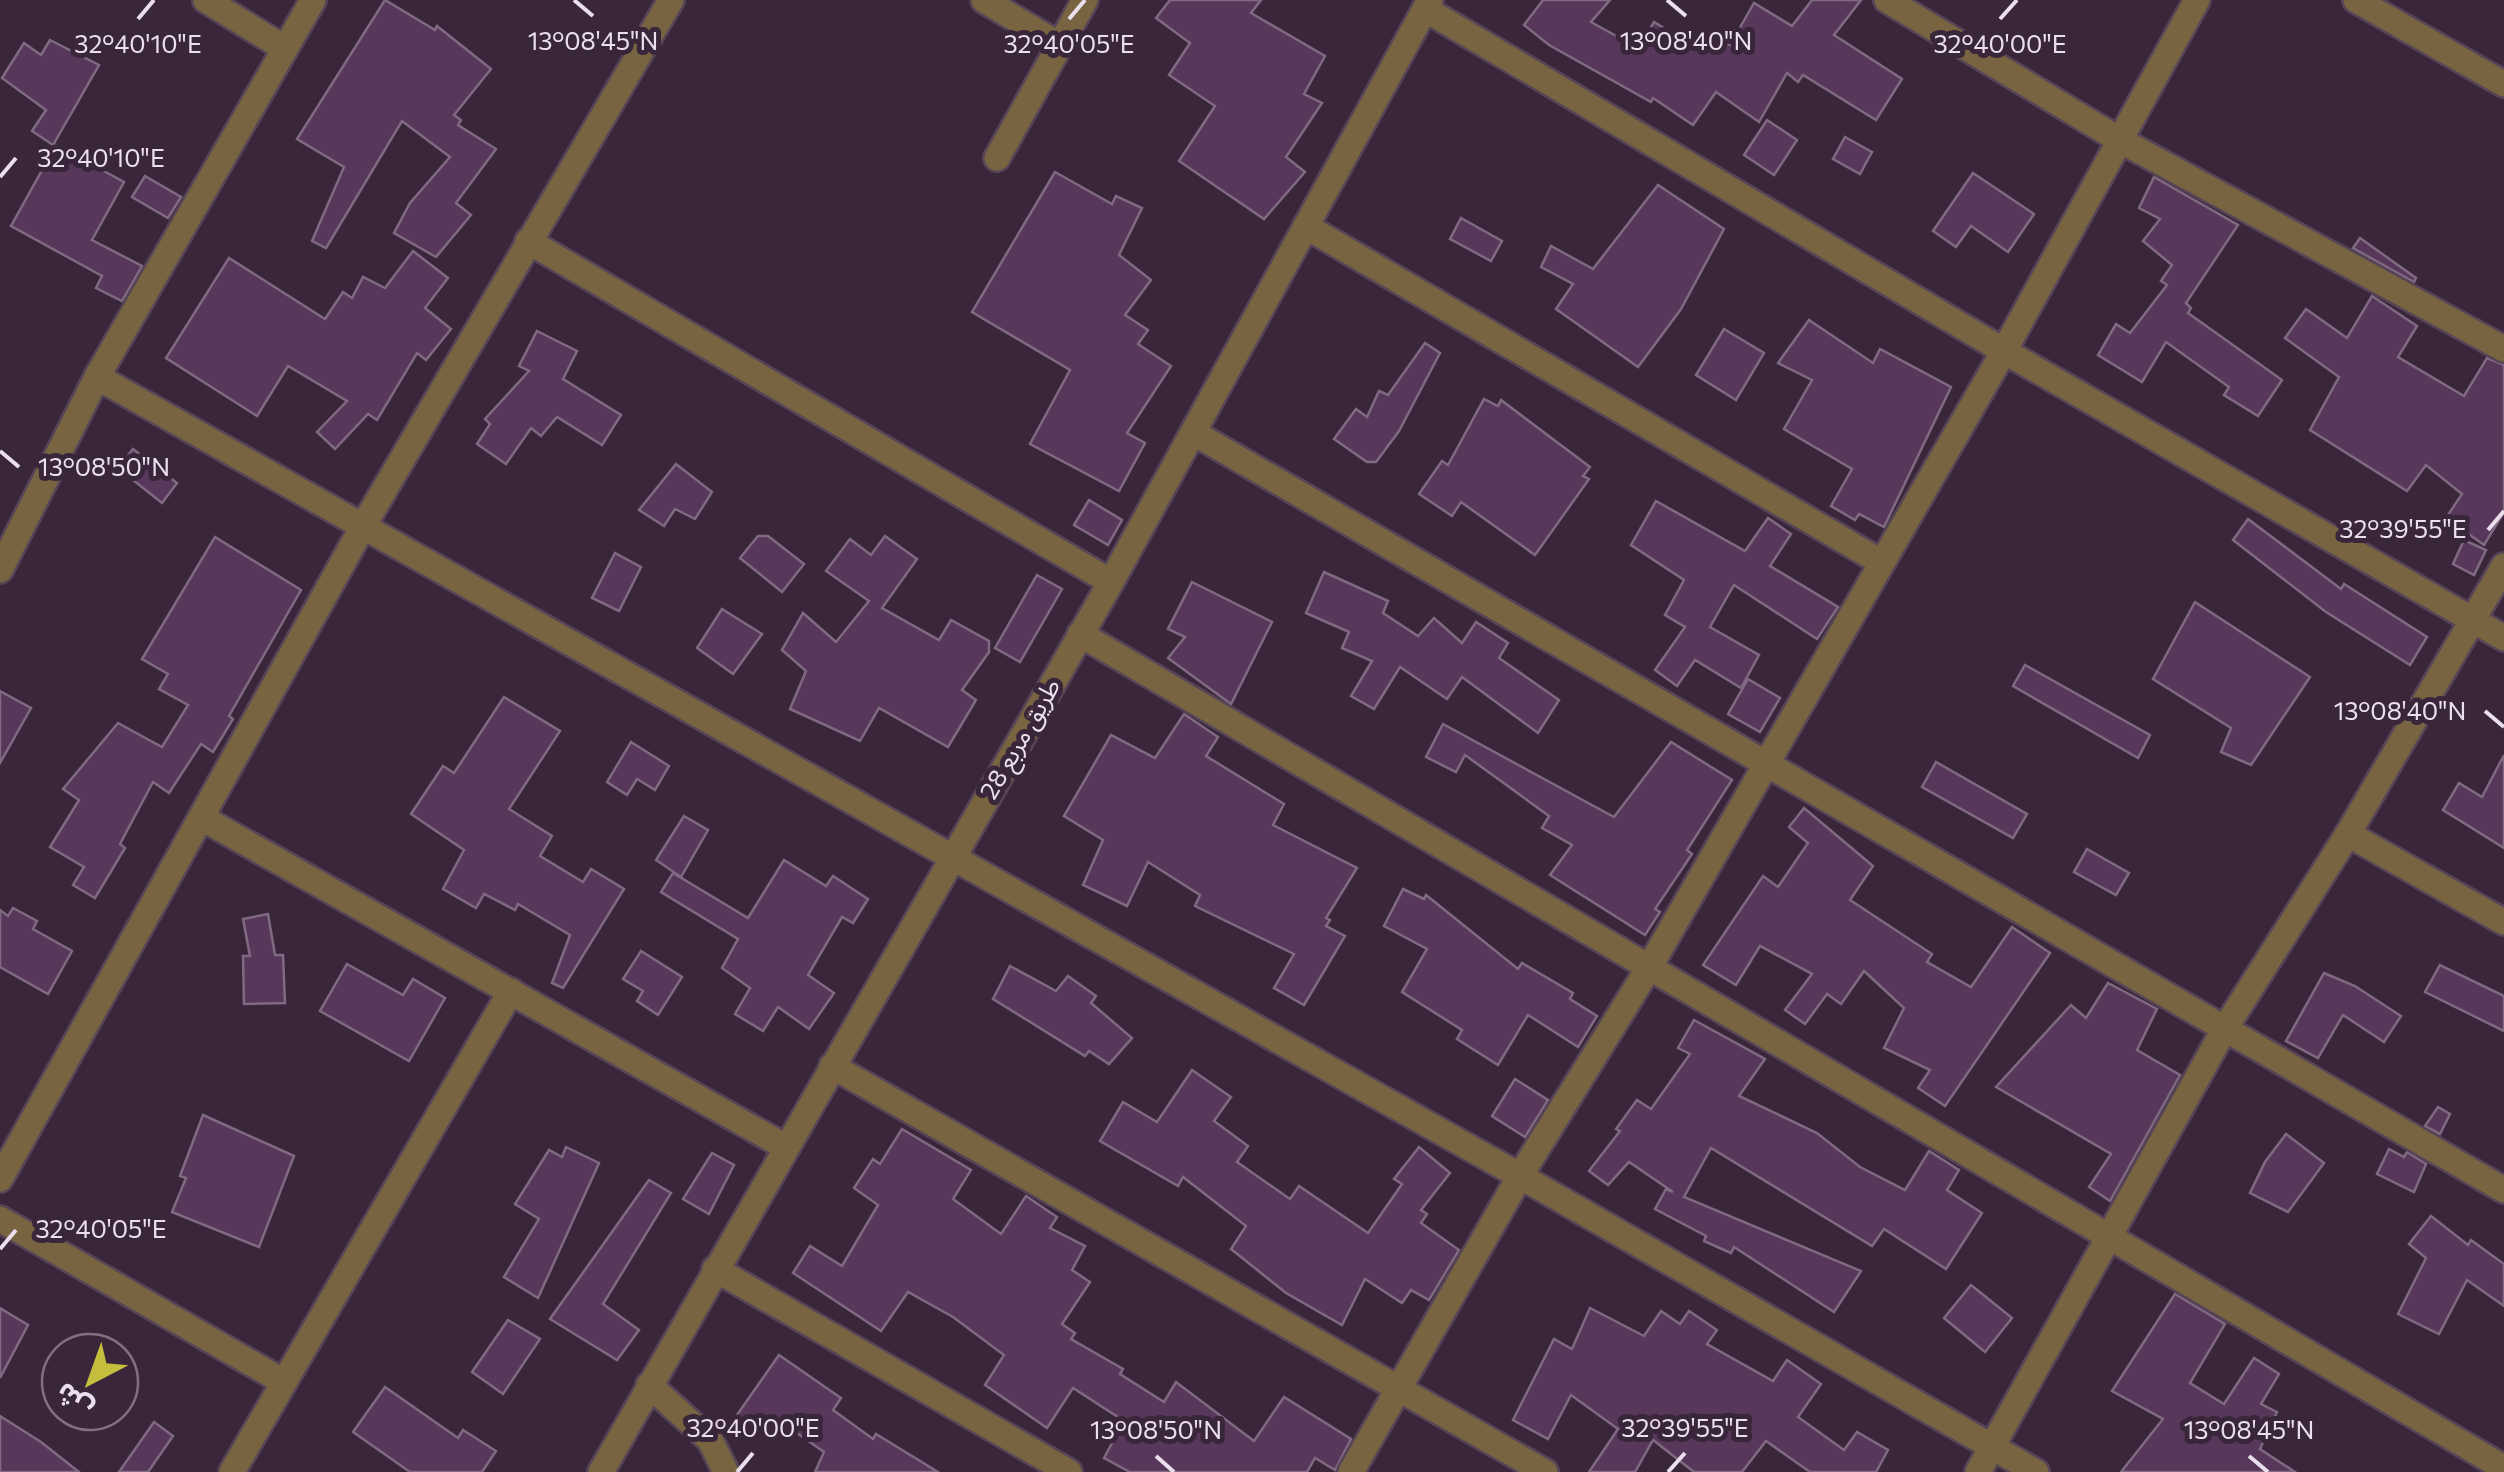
<svg xmlns="http://www.w3.org/2000/svg" width="2504" height="1472" font-family="Commissioner,'Noto Sans Arabic',sans-serif">
	<rect width="100%" height="100%" fill="#39263b"/>
	<g fill="#57375a" stroke="#806a82" stroke-width="2.5">
		<path d="M385,0L435,30L437,26L491,69L454,115L461,120L458,125L496,149L456,203L471,215L436,257L394,233L410,203L450,157L402,121L326,248L312,241L344,167L297,139Z"/>
		<path d="M1170,0H1261L1251,13L1325,56L1304,94L1322,103L1286,157L1305,172L1264,219L1179,161L1215,106L1169,75L1190,43L1156,18Z"/>
		<path d="M1543,0H1610L1591,22L1638,48L1654,22L1697,48L1708,32L1730,45L1754,3L1792,26L1812,0H1861L1834,35L1902,79L1876,120L1803,75L1798,82L1787,73L1759,122L1716,92L1693,125L1653,98L1651,102L1549,45L1524,25Z"/>
		<path d="M50,40L99,65L53,145L32,131L46,110L2,78L24,43L41,55Z"/>
		<path d="M1767,120L1797,140L1774,175L1744,155Z"/>
		<path d="M1845,137L1872,152L1860,174L1833,159Z"/>
		<path d="M56,145L124,182L92,240L142,266L122,301L96,288L102,276L11,226Z"/>
		<path d="M1055,172L1112,204L1116,196L1142,208L1119,255L1151,280L1125,315L1148,330L1138,344L1171,366L1127,433L1145,443L1119,491L1030,444L1070,370L972,312Z"/>
		<path d="M1973,173L2034,214L2008,252L1971,226L1956,247L1933,231Z"/>
		<path d="M145,176L181,197L168,218L132,197Z"/>
		<path d="M2154,177L2238,225L2186,303L2191,308L2188,313L2282,380L2258,416L2224,395L2229,387L2166,342L2142,382L2098,355L2116,324L2130,333L2167,285L2161,281L2172,265L2143,241L2160,219L2139,208Z"/>
		<path d="M1658,185L1724,229L1681,309L1638,367L1556,309L1573,284L1541,267L1551,246L1593,269Z"/>
		<path d="M1461,218L1502,241L1491,261L1450,239Z"/>
		<path d="M2360,238L2416,278L2414,282L2353,248Z"/>
		<path d="M413,251L448,278L425,308L451,329L426,360L417,353L377,420L368,414L335,449L317,432L347,401L288,366L257,416L166,358L229,258L325,319L343,292L352,298L363,277L385,288Z"/>
		<path d="M2372,296L2417,326L2398,357L2464,396L2487,358L2504,365V512L2484,545L2446,518L2462,494L2426,465L2407,491L2310,430L2339,377L2285,338L2306,309L2347,338Z"/>
		<path d="M1809,320L1873,363L1880,349L1951,387L1884,527L1859,514L1855,520L1831,506L1852,469L1784,429L1812,380L1778,363Z"/>
		<path d="M1724,329L1764,353L1736,400L1696,375Z"/>
		<path d="M537,331L577,351L563,379L621,415L602,445L557,417L541,436L531,428L506,464L477,444L490,424L485,419L529,371L519,366Z"/>
		<path d="M1425,343L1440,353L1399,431L1376,462H1367L1334,439L1356,409L1367,417L1379,391L1388,395Z"/>
		<path d="M1484,399L1498,406L1501,400L1590,467L1583,476L1589,479L1535,555L1461,502L1452,516L1419,494L1442,461L1448,465Z"/>
		<path d="M133,449L177,483L162,503L118,468Z"/>
		<path d="M676,464L712,492L695,519L675,509L664,526L639,510Z"/>
		<path d="M1089,500L1122,520L1108,545L1074,525Z"/>
		<path d="M1656,501L1745,551L1768,518L1791,534L1770,566L1838,607L1817,639L1734,585L1710,627L1759,655L1741,688L1695,660L1677,686L1655,670L1685,627L1665,615L1684,580L1631,545Z"/>
		<path d="M2248,519L2341,589L2344,584L2427,637L2410,665L2326,612L2233,540Z"/>
		<path d="M758,536H768L804,564L782,592L740,558Z"/>
		<path d="M885,536L917,559L882,608L939,640L951,620L989,641V652L962,690L976,700L948,747L879,708L860,741L790,709L806,671L782,650L803,613L836,642L869,601L826,571L850,539L871,555Z"/>
		<path d="M215,537L301,590L229,716L233,719L213,752L201,744L169,793L153,782L120,844L125,848L95,898L73,885L84,867L50,847L79,800L63,789L118,723L162,747L188,705L159,689L168,674L142,659Z"/>
		<path d="M2464,540L2486,550L2474,575L2453,564Z"/>
		<path d="M615,553L641,567L619,611L592,598Z"/>
		<path d="M1324,572L1388,601L1383,613L1418,636L1434,618L1462,643L1476,622L1508,643L1499,658L1559,700L1538,733L1462,677L1447,699L1400,667L1374,709L1351,696L1372,661L1342,648L1349,632L1306,613Z"/>
		<path d="M1037,575L1062,589L1020,662L995,648Z"/>
		<path d="M1192,582L1272,622L1231,704L1168,658L1185,637L1168,629Z"/>
		<path d="M2195,602L2310,677L2251,765L2221,752L2231,728L2153,679Z"/>
		<path d="M722,609L762,634L733,674L697,648Z"/>
		<path d="M2025,665L2150,735L2138,758L2013,686Z"/>
		<path d="M1748,679L1780,698L1760,732L1728,714Z"/>
		<path d="M0,691L31,708L0,763Z"/>
		<path d="M504,697L560,731L509,809L552,836L540,856L583,882L591,869L624,889L563,988L552,983L570,935L518,904L515,910L484,894L476,908L443,889L464,850L411,814L443,766L454,773Z"/>
		<path d="M1184,714L1218,737L1206,756L1284,804L1273,825L1357,868L1326,918L1330,920L1326,926L1345,936L1304,1005L1274,988L1294,954L1195,906L1200,895L1148,862L1127,906L1083,885L1103,840L1064,816L1111,735L1155,758Z"/>
		<path d="M1443,724L1614,817L1671,742L1732,780L1687,850L1692,854L1655,909L1660,912L1645,935L1550,875L1572,845L1542,828L1549,816L1465,755L1456,772L1426,757Z"/>
		<path d="M631,742L669,766L655,790L637,779L627,795L607,782Z"/>
		<path d="M2504,755V848L2443,810L2459,783L2482,797Z"/>
		<path d="M1936,762L2027,814L2013,838L1922,787Z"/>
		<path d="M1804,808L1873,866L1850,900L1932,954L1927,962L1971,987L2012,927L2050,953L1945,1106L1918,1088L1930,1070L1884,1048L1904,1008L1864,971L1841,1004L1827,994L1805,1024L1785,1010L1812,974L1760,946L1736,985L1703,965L1763,876L1778,887L1808,843L1789,827Z"/>
		<path d="M684,816L708,830L681,877L656,860Z"/>
		<path d="M2087,849L2129,873L2116,895L2074,872Z"/>
		<path d="M784,860L826,886L833,876L868,899L853,923L842,917L808,975L834,993L809,1029L778,1007L763,1031L735,1014L750,988L722,968L738,939L661,892L673,873L748,918Z"/>
		<path d="M1403,889L1424,899L1426,895L1518,969L1522,963L1573,993L1570,999L1597,1016L1578,1047L1528,1015L1498,1065L1457,1039L1462,1030L1402,992L1427,949L1384,926Z"/>
		<path d="M13,908L37,921L33,929L72,951L48,994L0,967V910L8,916Z"/>
		<path d="M268,914L275,955H283L285,1003L244,1004L243,956H250L243,919Z"/>
		<path d="M641,951L682,977L658,1015L637,1001L643,991L623,979Z"/>
		<path d="M347,964L403,995L413,979L445,998L409,1061L320,1011Z"/>
		<path d="M2440,965L2504,996V1031L2425,992Z"/>
		<path d="M1010,966L1056,991L1068,976L1096,996L1091,1003L1132,1038L1109,1064L1089,1051L1085,1056L993,999Z"/>
		<path d="M2324,973L2355,986L2401,1016L2384,1042L2343,1015L2318,1058L2286,1041Z"/>
		<path d="M2108,983L2157,1009L2137,1050L2180,1075L2110,1201L2089,1187L2111,1154L1996,1087L2071,1005L2086,1018Z"/>
		<path d="M1694,1020L1765,1059L1739,1096L1817,1133L1860,1167L1905,1190L1929,1151L1959,1170L1947,1190L1982,1213L1946,1269L1884,1229L1872,1246L1711,1148L1684,1197L1861,1271L1834,1312L1734,1247L1731,1253L1704,1241L1706,1236L1655,1209L1666,1189L1673,1192L1629,1162L1608,1185L1589,1171L1620,1131L1616,1129L1637,1100L1651,1109L1690,1054L1678,1048Z"/>
		<path d="M1192,1070L1231,1097L1214,1121L1248,1146L1237,1162L1290,1199L1299,1186L1368,1233L1402,1184L1394,1179L1419,1147L1450,1173L1421,1210L1427,1214L1421,1223L1459,1250L1429,1300L1411,1290L1402,1303L1365,1279L1342,1325L1286,1293L1231,1249L1246,1226L1183,1177L1178,1186L1100,1141L1123,1102L1157,1122Z"/>
		<path d="M1515,1079L1548,1100L1525,1137L1492,1116Z"/>
		<path d="M2438,1107L2450,1114L2440,1134L2425,1126Z"/>
		<path d="M203,1115L294,1156L259,1247L172,1212L186,1178L180,1176Z"/>
		<path d="M902,1129L971,1170L953,1199L1001,1234L1026,1196L1057,1217L1050,1228L1085,1246L1072,1270L1090,1282L1062,1324L1075,1333L1071,1339L1123,1369L1120,1374L1164,1402L1176,1382L1254,1441L1284,1397L1351,1439L1335,1470L1315,1458L1307,1472H1130L1104,1458L1124,1421L1073,1388L1047,1428L985,1385L1004,1355L953,1317L908,1292L881,1331L793,1273L810,1246L842,1266L878,1205L854,1188L873,1159L880,1164Z"/>
		<path d="M2286,1134L2324,1163L2288,1212L2250,1193L2265,1162Z"/>
		<path d="M566,1147L599,1163L538,1298L504,1277L539,1219L515,1204L549,1150L562,1157Z"/>
		<path d="M2389,1149L2404,1157L2407,1152L2426,1164L2414,1192L2377,1174Z"/>
		<path d="M712,1153L734,1165L709,1214L683,1199Z"/>
		<path d="M649,1180L671,1193L603,1304L639,1330L617,1360L550,1319Z"/>
		<path d="M2431,1216L2468,1245L2471,1240L2504,1264V1306L2467,1280L2439,1334L2398,1314L2426,1258L2409,1244Z"/>
		<path d="M1971,1285L2012,1318L1985,1352L1944,1318Z"/>
		<path d="M2175,1294L2225,1324L2190,1383L2224,1404L2254,1358L2279,1374L2261,1404L2277,1412L2260,1449L2295,1472H2121L2163,1419L2112,1391Z"/>
		<path d="M0,1308L28,1325L0,1378Z"/>
		<path d="M1590,1308L1644,1336L1661,1311L1680,1324L1689,1311L1717,1330L1707,1344L1773,1381L1787,1360L1821,1384L1798,1417L1844,1450L1857,1432L1888,1450L1876,1472H1810L1766,1441L1742,1472H1694L1653,1440L1635,1472H1589L1618,1429L1571,1395L1548,1439L1513,1420L1554,1339L1572,1349Z"/>
		<path d="M508,1320L540,1339L503,1394L472,1372Z"/>
		<path d="M779,1355L841,1398L833,1410L873,1439L876,1434L938,1472H815L824,1452L774,1417L763,1434L737,1415Z"/>
		<path d="M385,1387L458,1438L463,1430L496,1451L482,1472H410L353,1432Z"/>
		<path d="M0,1416L41,1442L79,1472H0Z"/>
		<path d="M154,1422L173,1436L148,1472H119Z"/>
	</g>
	<g fill="none" stroke-linecap="round" stroke-linejoin="round">
		<defs>
			<g id="minor">
				<path d="M206,0L284,48"/>
				<path d="M984,0L1061,46"/>
				<path d="M1887,0L2118,139L2504,349"/>
				<path d="M2356,0L2504,84"/>
				<path d="M1425,9L2004,351L2504,638"/>
				<path d="M997,158L1085,0"/>
				<path d="M1307,227L1881,562"/>
				<path d="M528,241L1111,582"/>
				<path d="M97,377L1520,1176L2036,1472"/>
				<path d="M1194,433L2504,1190"/>
				<path d="M0,570L97,377L313,0"/>
				<path d="M1080,634L2504,1468"/>
				<path d="M202,818L784,1146"/>
				<path d="M2348,834L2504,922"/>
				<path d="M832,1066L1545,1472"/>
				<path d="M0,1179L362,528L671,0"/>
				<path d="M0,1219L284,1382"/>
				<path d="M715,1269L1069,1472"/>
				<path d="M649,1385L710,1440L726,1472"/>
				<path d="M232,1472L511,991"/>
				<path d="M601,1472L1111,582L1430,0"/>
				<path d="M1351,1472L1520,1176L1650,966L2004,351L2197,0"/>
				<path d="M1978,1472L2224,1030L2348,834L2504,566"/>
			</g>
		</defs>
		<use href="#minor" stroke="#564457" stroke-width="30"/>
		<use href="#minor" stroke="#786440" stroke-width="25"/>
	</g>
	<path fill="none" stroke="#ecdfed" stroke-width="4" d="M574,0L593,16M1667,0L1686,16M138,19L154,0M1069,19L1085,0M2000,19L2017,0M0,177L16,158M0,451L19,467M2488,530L2504,511M2485,711L2504,727M0,1249L16,1230M1156,1456L1174,1472M2249,1456L2268,1472M737,1472L753,1453M1668,1472L1685,1453"/>
	<g text-anchor="middle" dominant-baseline="central" stroke-width="10" stroke-linejoin="round" paint-order="stroke">
		<g font-size="25" fill="#ecdfed" stroke="#39263b">
			<text transform="translate(1019 738) rotate(-60)">طريق مربع 28</text>
		</g>
	</g>
	<g font-size="25" text-anchor="middle" fill="#ecdfed" stroke="#39263b" stroke-width="10" stroke-linejoin="round" paint-order="stroke">
		<text x="593" y="50">13°08'45"N</text>
		<text x="1686" y="50">13°08'40"N</text>
		<text x="138" y="53">32°40'10"E</text>
		<text x="1069" y="53">32°40'05"E</text>
		<text x="2000" y="53">32°40'00"E</text>
		<text x="101" y="167">32°40'10"E</text>
		<text x="104" y="476">13°08'50"N</text>
		<text x="2403" y="538">32°39'55"E</text>
		<text x="2400" y="720">13°08'40"N</text>
		<text x="101" y="1238">32°40'05"E</text>
		<text x="753" y="1437">32°40'00"E</text>
		<text x="1685" y="1437">32°39'55"E</text>
		<text x="1156" y="1439">13°08'50"N</text>
		<text x="2249" y="1439">13°08'45"N</text>
	</g>
	<g transform="translate(90 1382) rotate(221)"><circle r="48" fill="#39263b" stroke="#817082" stroke-width="2.5"/>
	<path d="M0-8L18 38L0 25L-18 38Z" fill="#c4bd3e"/>
	<text y="-15" font-size="28" font-weight="bold" text-anchor="middle" fill="#ecdfed">ش</text>
	</g>
</svg>
